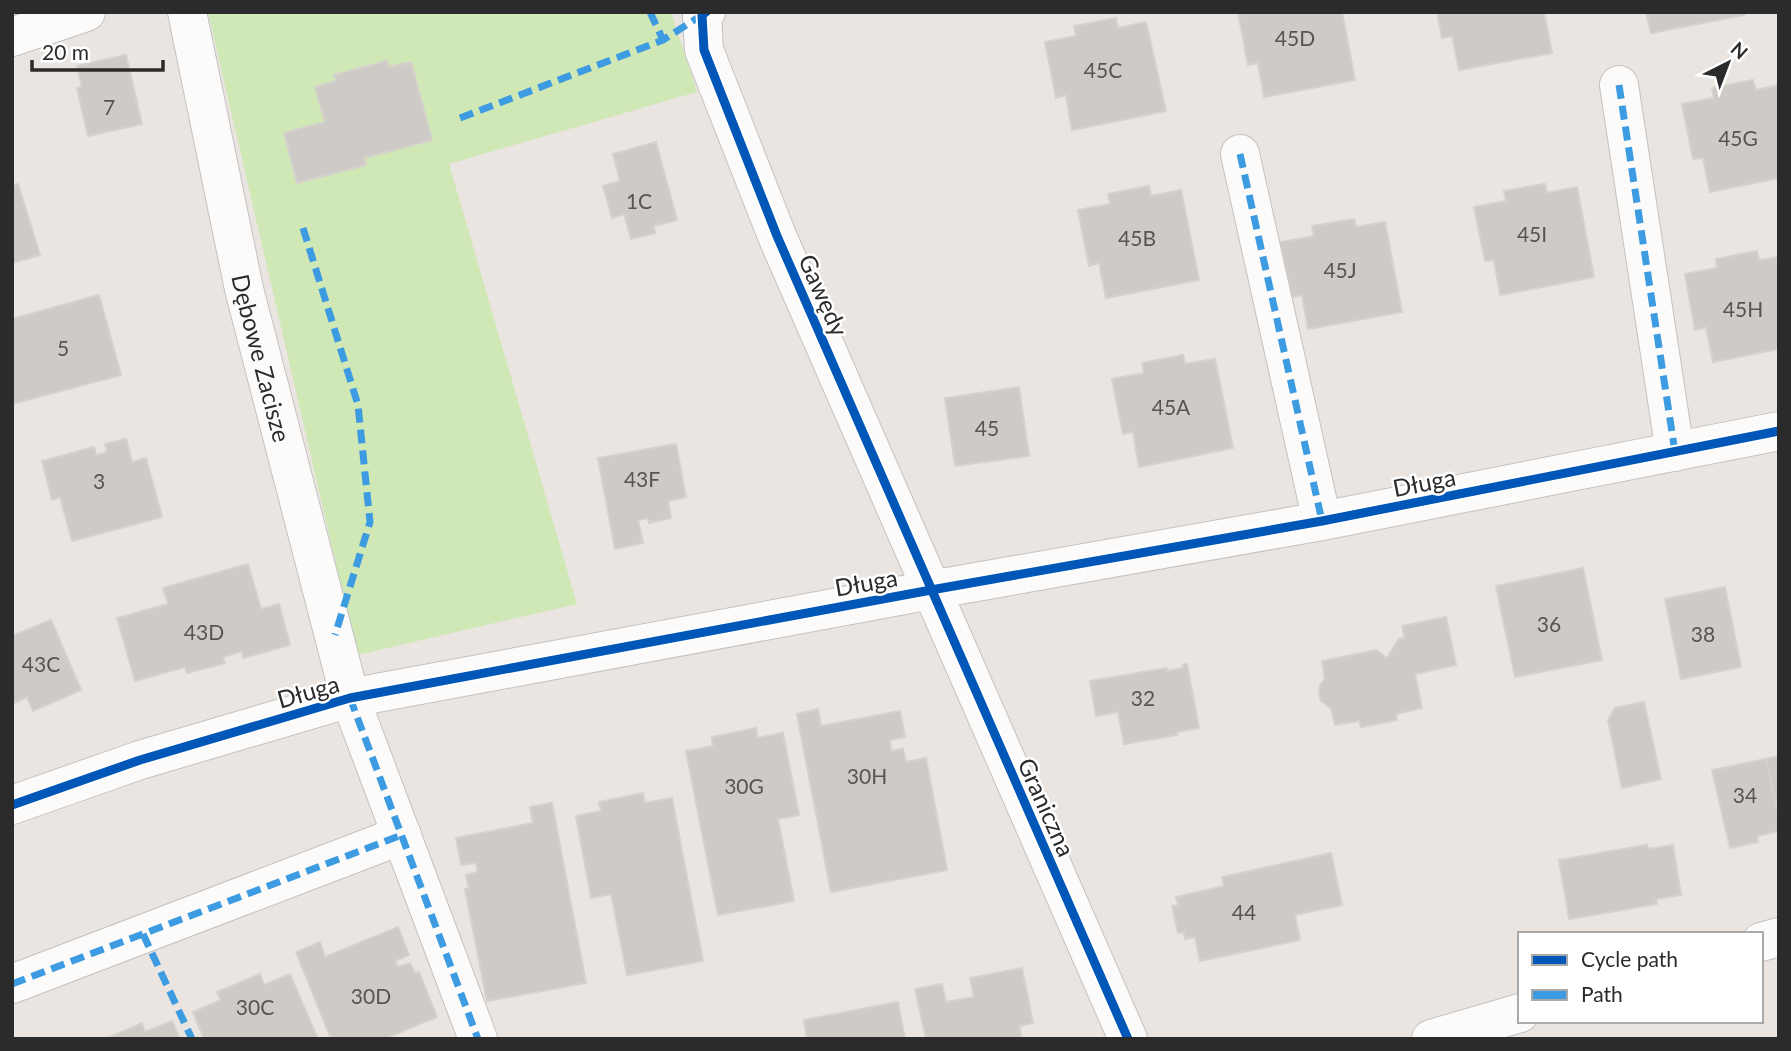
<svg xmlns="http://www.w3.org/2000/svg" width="1791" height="1051" font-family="Lato,sans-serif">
	<rect width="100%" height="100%" fill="#eae5e0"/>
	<path fill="#d0e7b6" d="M208,12H671L697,92L449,164L577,604L357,655Z"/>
	<g fill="#cecbc7" stroke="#d5d1cc" stroke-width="2">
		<path d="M1238,12H1342L1355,80L1264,97L1258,63L1248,65Z"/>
		<path d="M1437,12H1544L1552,53L1459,70L1452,36L1442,38Z"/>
		<path d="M1646,12H1744V15L1651,33Z"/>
		<path d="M1116,18L1118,28L1146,22L1166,111L1072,130L1066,95L1056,98L1045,42L1076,36L1074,26Z"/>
		<path d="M126,55L142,124L88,136L77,88L82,87L77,66Z"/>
		<path d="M387,61L389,67L411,62L432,140L364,158L366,165L297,183L284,133L325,122L315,87L336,81L334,75Z"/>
		<path d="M1753,80L1756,90L1779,85V178L1710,192L1703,158L1693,159L1682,104L1714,98L1712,88Z"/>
		<path d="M656,142L677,220L654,226L655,233L631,239L624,214L612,218L603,186L620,181L613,154Z"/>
		<path d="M18,184L40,255L12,263V186Z"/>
		<path d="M1545,184L1547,193L1577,187L1594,277L1500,295L1494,260L1485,261L1474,207L1506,201L1504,191Z"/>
		<path d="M1149,186L1151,196L1181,190L1199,280L1106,298L1099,263L1089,266L1078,210L1110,204L1108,194Z"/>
		<path d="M1354,219L1356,227L1385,222L1402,312L1308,329L1302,295L1292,297L1281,242L1314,236L1312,226Z"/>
		<path d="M1757,251L1759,260L1779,257V349L1713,362L1706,327L1695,330L1685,274L1717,268L1716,259Z"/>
		<path d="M99,295L121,375L12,404V319Z"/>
		<path d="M1183,355L1185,364L1215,359L1233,448L1139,467L1133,432L1123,434L1112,379L1144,373L1142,363Z"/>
		<path d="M1019,387L1029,456L955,466L945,398Z"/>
		<path d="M126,439L132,462L146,458L162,517L72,541L60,497L52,500L42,461L94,447L96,455L107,452L105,444Z"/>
		<path d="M676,444L686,497L668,501L671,518L649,523L648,518L638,520L643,543L615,549L598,458Z"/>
		<path d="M248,564L261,609L279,604L290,645L243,658L242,651L223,657L225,663L187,673L185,667L135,681L117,618L168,604L163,588Z"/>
		<path d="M1583,568L1602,660L1515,677L1496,586Z"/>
		<path d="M1725,587L1741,667L1681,679L1665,599Z"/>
		<path d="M1446,617L1456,665L1415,674L1422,708L1396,714L1397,720L1361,727L1359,721L1335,725L1331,708L1321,701L1319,693L1320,685L1325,679L1322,661L1376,650L1387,658L1399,639L1405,638L1402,626Z"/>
		<path d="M51,620L81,690L33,711L27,697L12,704V636Z"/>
		<path d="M1187,664L1199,728L1177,732V735L1124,744L1118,712L1096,716L1090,681L1167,668V671L1183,668V665Z"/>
		<path d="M1644,702L1661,779L1622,788L1608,720L1615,708Z"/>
		<path d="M818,709L821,726L900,711L905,737L890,740L891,751L903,749L906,762L926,758L947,870L831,892L797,714Z"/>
		<path d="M756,728L757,738L783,733L799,815L778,819L794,901L718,915L686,751L713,746L712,737Z"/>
		<path d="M1779,756V817L1766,759Z"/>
		<path d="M1766,759L1779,817V831L1757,836L1758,842L1730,848L1712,770Z"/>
		<path d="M643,793L645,803L672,798L703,961L627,975L611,894L591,898L576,816L601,811L599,802Z"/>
		<path d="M552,803L586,983L487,1001L465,889L469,888L466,875L478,872L476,863L461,865L456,838L533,823L530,807Z"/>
		<path d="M1647,845L1648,849L1673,845L1681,895L1656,899L1657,904L1569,919L1559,860Z"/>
		<path d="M1331,853L1342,905L1295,915L1300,940L1200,961L1195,937L1185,939L1184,932L1178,933L1172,906L1178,905L1176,897L1224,886L1222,877Z"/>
		<path d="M398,927L409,955L395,961L398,967L410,963L415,973L419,972L437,1017L384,1039H331L296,952L320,942L325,957Z"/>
		<path d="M1022,968L1033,1023L1019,1026L1022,1039H926L915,989L942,984L946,1002L974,997L970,978Z"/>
		<path d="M260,974L264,985L290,974L318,1039H204L193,1012L221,1000L217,992Z"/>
		<path d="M898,1002L905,1039H807L804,1020Z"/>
		<path d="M172,1021L180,1039H106L142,1023L145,1032Z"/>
	</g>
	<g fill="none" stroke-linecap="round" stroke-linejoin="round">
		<defs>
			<g id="minor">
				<path id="s1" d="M187,12L244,289L350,698L478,1039"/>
				<path d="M706,12L702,15L704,50L777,236L1128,1039"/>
				<path d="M12,37L86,12"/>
				<path d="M1619,85L1675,452"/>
				<path d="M1240,154L1322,521"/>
				<path d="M12,805L140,760L350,698L931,590L1322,521L1779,431"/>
				<path d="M1761,942L1779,937"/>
				<path d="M12,984L402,835"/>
				<path d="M1431,1039L1520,1013"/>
			</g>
		</defs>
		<use href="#minor" stroke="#c3c2c2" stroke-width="40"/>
		<use href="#minor" stroke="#fcfbfa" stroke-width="38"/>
		<g stroke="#3d9ce1" stroke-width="7" stroke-dasharray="14 7" stroke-linecap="butt">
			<path d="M650,12L663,40"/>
			<path d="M1619,85L1675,452"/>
			<path d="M460,118L663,40L702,15"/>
			<path d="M1240,154L1322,521"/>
			<path d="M303,228L358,405L370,522L335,635"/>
			<path d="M350,698L478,1039"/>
			<path d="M143,934L192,1039"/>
			<path d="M12,984L402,835"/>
		</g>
		<defs>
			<g id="cycleway">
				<path d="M706,12L702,15L704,50L777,236L1128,1039"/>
				<path d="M12,805L140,760L350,698L931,590L1322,521L1779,431"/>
			</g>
		</defs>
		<use href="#cycleway" stroke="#fff" stroke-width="13"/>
		<use href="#cycleway" stroke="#0057b8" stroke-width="9"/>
	</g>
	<g text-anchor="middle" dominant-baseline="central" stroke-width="5" stroke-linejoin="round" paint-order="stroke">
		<g font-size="21" fill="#565554">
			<text x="1295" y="37">45D</text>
			<text x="1103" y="69">45C</text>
			<text x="109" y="106">7</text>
			<text x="1738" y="137">45G</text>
			<text x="639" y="200">1C</text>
			<text x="1532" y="233">45I</text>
			<text x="1137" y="237">45B</text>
			<text x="1340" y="269">45J</text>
			<text x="1743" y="308">45H</text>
			<text x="63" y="347">5</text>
			<text x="1171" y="406">45A</text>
			<text x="987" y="427">45</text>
			<text x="642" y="478">43F</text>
			<text x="99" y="480">3</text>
			<text x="1549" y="623">36</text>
			<text x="204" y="631">43D</text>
			<text x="1703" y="633">38</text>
			<text x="41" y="663">43C</text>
			<text x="1143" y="697">32</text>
			<text x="867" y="775">30H</text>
			<text x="744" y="785">30G</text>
			<text x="1745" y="794">34</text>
			<text x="1244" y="911">44</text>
			<text x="371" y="995">30D</text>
			<text x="255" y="1006">30C</text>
		</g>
		<g font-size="24" fill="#2b2b2b" stroke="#fff">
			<text transform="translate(824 295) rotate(66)">Gawędy</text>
			<text stroke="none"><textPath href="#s1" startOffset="354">Dębowe Zacisze</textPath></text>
			<text transform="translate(1424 482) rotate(-11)">Długa</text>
			<text transform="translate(866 582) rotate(-10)">Długa</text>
			<text transform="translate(308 691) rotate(-16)">Długa</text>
			<text transform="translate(1047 807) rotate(66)">Graniczna</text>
		</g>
	</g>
	<rect width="1791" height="1051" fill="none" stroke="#2b2b2b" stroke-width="28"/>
	<rect x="1518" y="932" width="245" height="91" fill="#ffffff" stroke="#aaaaaa" stroke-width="2"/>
	<rect x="1532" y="955" width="35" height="10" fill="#0057b8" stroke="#aaaaaa" stroke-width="2"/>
	<text x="1581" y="967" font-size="21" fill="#2b2b2b">Cycle path</text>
	<rect x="1532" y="990" width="35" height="10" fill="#3d9ce1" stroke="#aaaaaa" stroke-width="2"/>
	<text x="1581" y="1002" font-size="21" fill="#2b2b2b">Path</text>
	<g transform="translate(1728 63) rotate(42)" stroke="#ffffff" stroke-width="5" paint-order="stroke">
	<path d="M0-5L12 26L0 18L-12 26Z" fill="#2b2b2b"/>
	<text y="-10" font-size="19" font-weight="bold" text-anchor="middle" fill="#2b2b2b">N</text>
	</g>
	<path d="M32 60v10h131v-10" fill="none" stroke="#2b2b2b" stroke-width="3.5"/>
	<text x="42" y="60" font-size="21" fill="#2b2b2b" stroke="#ffffff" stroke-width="5" paint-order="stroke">20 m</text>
</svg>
